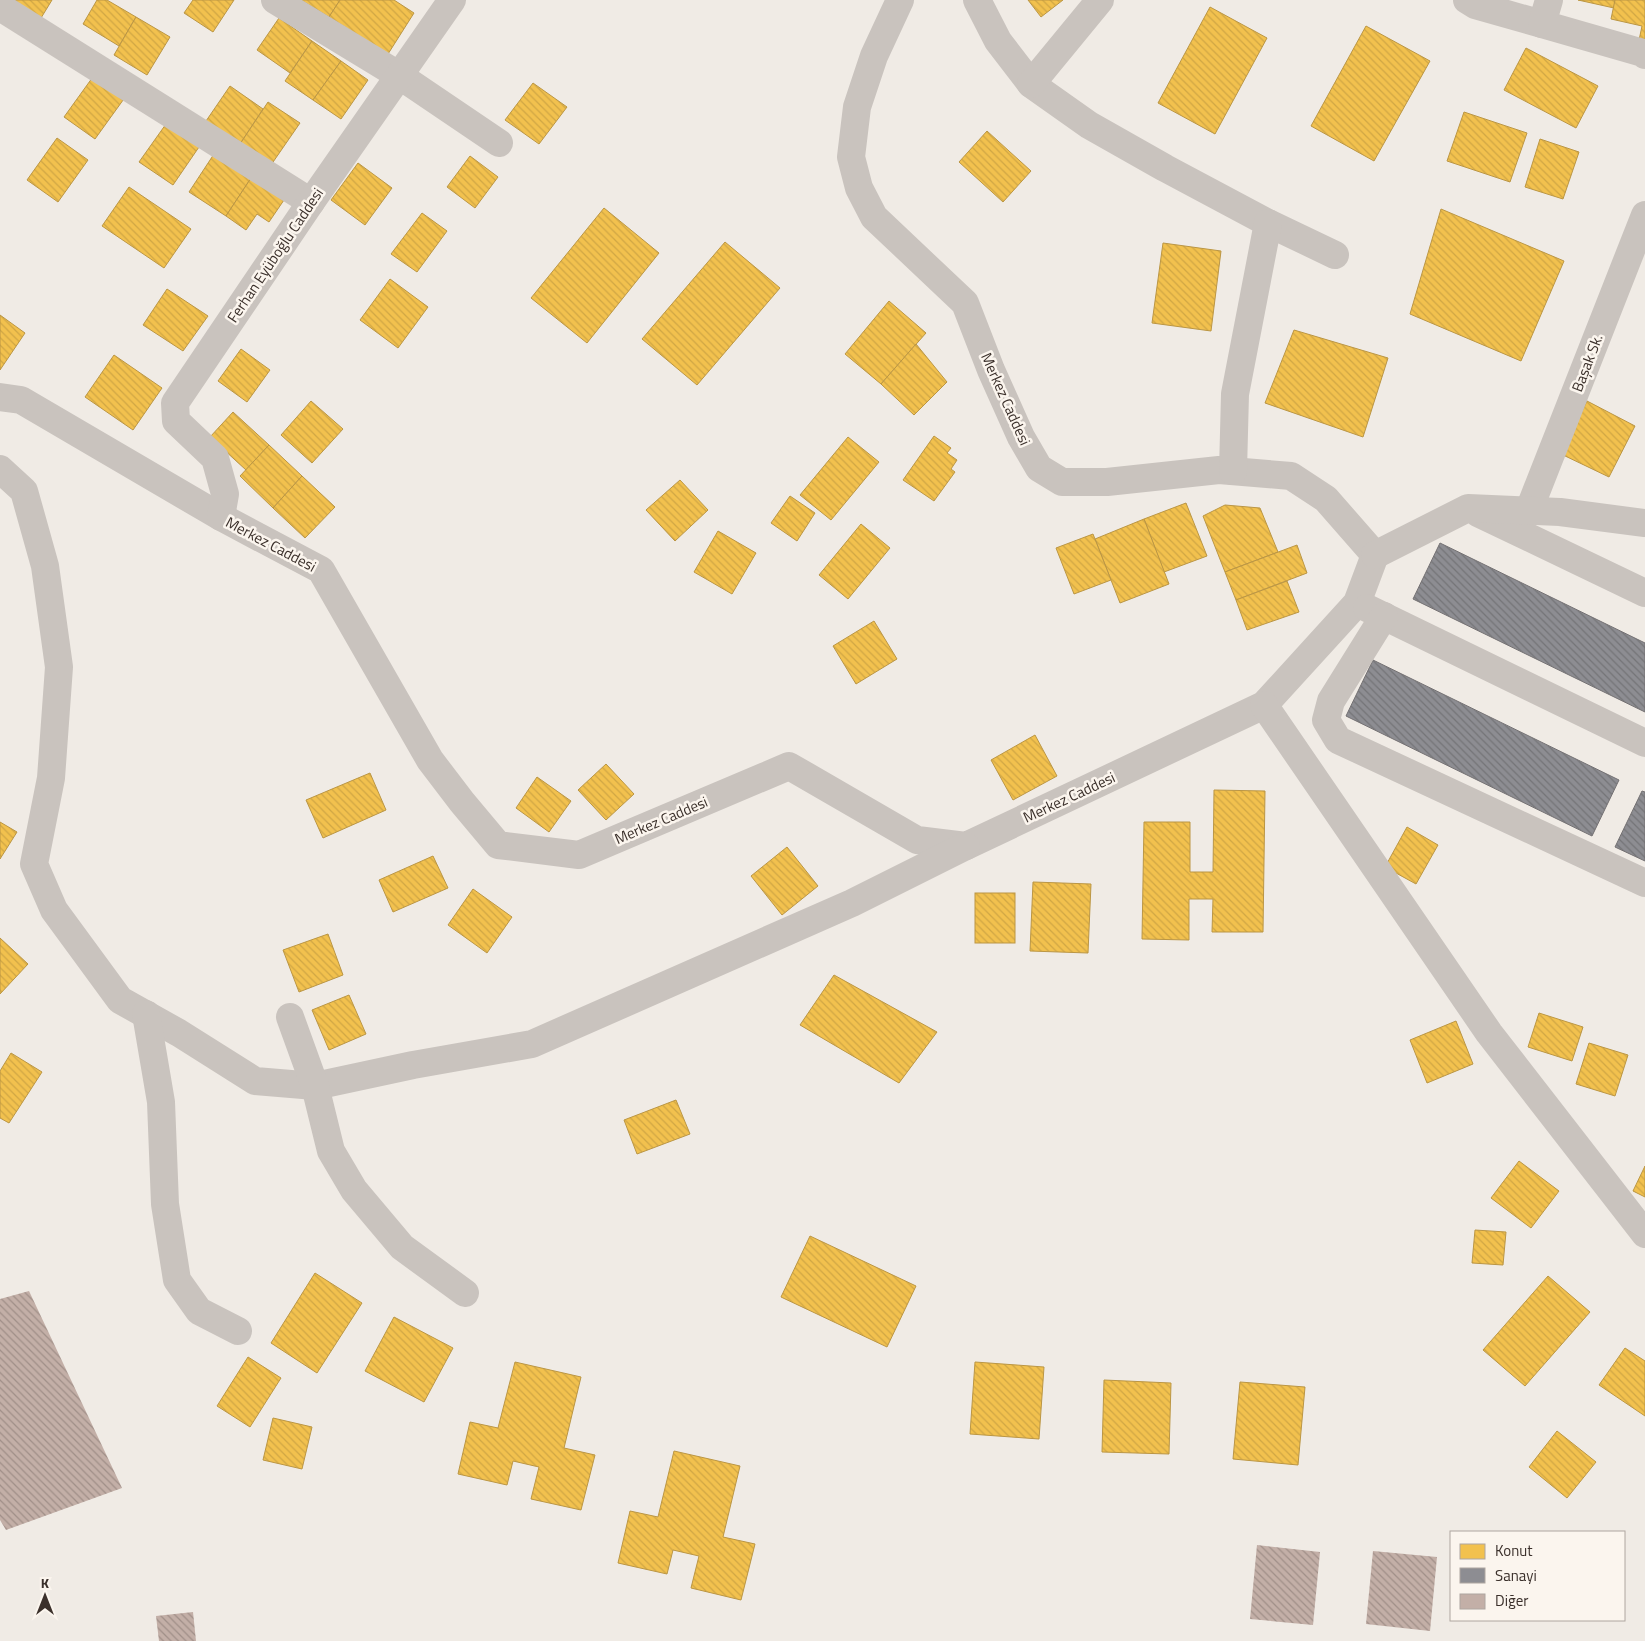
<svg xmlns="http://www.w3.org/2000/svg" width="1645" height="1641" font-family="'Titillium Web',sans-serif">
	<defs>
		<pattern id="homes-back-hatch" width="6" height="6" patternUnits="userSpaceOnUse" patternTransform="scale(1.25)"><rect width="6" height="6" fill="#f2c14e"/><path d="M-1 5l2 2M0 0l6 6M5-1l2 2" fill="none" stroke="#d0a644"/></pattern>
		<pattern id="industry-back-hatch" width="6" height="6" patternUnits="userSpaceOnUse" patternTransform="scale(1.25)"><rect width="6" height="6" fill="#8d8d92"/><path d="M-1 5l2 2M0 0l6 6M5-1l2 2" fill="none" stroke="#747477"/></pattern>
		<pattern id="building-back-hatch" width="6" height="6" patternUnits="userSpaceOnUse" patternTransform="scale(1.25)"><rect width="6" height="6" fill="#c3afa7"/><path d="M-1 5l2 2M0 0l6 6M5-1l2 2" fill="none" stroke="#a08f88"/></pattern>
	</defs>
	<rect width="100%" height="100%" fill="#f0ebe5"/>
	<g fill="url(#homes-back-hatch)" stroke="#bb9644">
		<path d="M10,0H52L41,18Z"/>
		<path d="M97,0H107L136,17L119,46L83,24Z"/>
		<path d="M193,0H234L213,32L184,13Z"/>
		<path d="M301,0H340L329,17Z"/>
		<path d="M340,0H394L414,13L388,54L329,17Z"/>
		<path d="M1028,0H1063L1041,17Z"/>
		<path d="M1578,0H1615L1614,8Z"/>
		<path d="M1615,0H1645V46L1638,45L1642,26L1611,19Z"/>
		<path d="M1210,7L1267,38L1215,134L1158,103Z"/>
		<path d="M136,17L170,37L147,75L114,55Z"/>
		<path d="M279,18L312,41L290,73L257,50Z"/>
		<path d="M1366,26L1430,61L1374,161L1311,126Z"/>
		<path d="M312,41L341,61L313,100L285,81Z"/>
		<path d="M1526,48L1598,86L1576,128L1504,90Z"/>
		<path d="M341,61L368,80L341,119L313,100Z"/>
		<path d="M95,74L126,96L95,139L64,117Z"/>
		<path d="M533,83L567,107L539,144L505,120Z"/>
		<path d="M230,86L263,109L240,144L206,121Z"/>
		<path d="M268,102L300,123L271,165L240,144Z"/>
		<path d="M1464,112L1527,133L1510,182L1447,161Z"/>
		<path d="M166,124L199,147L173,185L139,162Z"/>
		<path d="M987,131L1031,171L1003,202L959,162Z"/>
		<path d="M57,138L88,160L58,202L27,180Z"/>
		<path d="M1540,139L1579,152L1563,199L1525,187Z"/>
		<path d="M214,154L251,178L226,216L189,192Z"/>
		<path d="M470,156L498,177L475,208L447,187Z"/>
		<path d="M358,163L392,188L365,225L331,200Z"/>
		<path d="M251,178L284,200L269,222L257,214L246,230L226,216Z"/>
		<path d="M129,187L191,229L164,268L102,226Z"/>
		<path d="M604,208L659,253L587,343L531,298Z"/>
		<path d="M1441,209L1564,261L1521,361L1410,314Z"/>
		<path d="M422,213L447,231L417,272L391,254Z"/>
		<path d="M725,242L780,288L697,385L642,339Z"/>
		<path d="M1163,243L1221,251L1211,331L1152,323Z"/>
		<path d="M390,279L428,307L398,348L360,320Z"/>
		<path d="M167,289L208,316L183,351L143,325Z"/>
		<path d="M889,301L926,333L881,384L845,354Z"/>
		<path d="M0,315L25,333L0,370Z"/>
		<path d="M1294,330L1388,358L1363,437L1265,403Z"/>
		<path d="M916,344L947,382L914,415L881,384Z"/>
		<path d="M241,349L270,370L247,402L218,381Z"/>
		<path d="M114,355L162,388L133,430L85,397Z"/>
		<path d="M311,401L343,429L312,463L281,435Z"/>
		<path d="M1587,401L1635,426L1609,477L1561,454Z"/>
		<path d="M233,412L269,445L246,470L210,437Z"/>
		<path d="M934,436L951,448L947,453L957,460L951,469L955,472L934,501L903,480Z"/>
		<path d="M848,437L879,462L831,520L800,495Z"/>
		<path d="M269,445L302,476L273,508L240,476Z"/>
		<path d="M302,476L335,507L305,538L273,508Z"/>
		<path d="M680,480L708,510L675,541L646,510Z"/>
		<path d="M790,496L815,513L797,541L771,523Z"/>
		<path d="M1186,503L1207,556L1164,572L1144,519Z"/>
		<path d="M1225,505L1260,508L1278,552L1225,572L1203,516Z"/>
		<path d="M1144,519L1169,584L1120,603L1095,539Z"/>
		<path d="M861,524L890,548L848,599L819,575Z"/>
		<path d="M718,531L756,553L732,594L694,572Z"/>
		<path d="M1093,534L1111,580L1074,594L1056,548Z"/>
		<path d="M1297,545L1307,573L1236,600L1225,572Z"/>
		<path d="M1287,581L1299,612L1247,630L1236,600Z"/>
		<path d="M874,621L897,659L856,684L833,646Z"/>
		<path d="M1035,735L1057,776L1013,800L991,760Z"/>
		<path d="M606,764L634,794L606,820L578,790Z"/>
		<path d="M370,773L386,810L323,838L306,800Z"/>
		<path d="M537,777L571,801L549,832L516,808Z"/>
		<path d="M1214,790L1265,791L1263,932H1212L1213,899H1189V940L1142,939L1144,822H1190V872H1213Z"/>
		<path d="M0,822L17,832L0,859Z"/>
		<path d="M1407,827L1438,845L1416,884L1385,867Z"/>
		<path d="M787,847L818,886L782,915L751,876Z"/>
		<path d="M433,856L448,888L393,912L379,880Z"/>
		<path d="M1033,882L1091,884L1088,953L1030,951Z"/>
		<path d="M473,889L512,917L487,953L448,925Z"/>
		<rect x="975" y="893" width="40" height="50"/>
		<path d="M328,934L343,975L299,992L283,950Z"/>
		<path d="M0,938L28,964L0,994Z"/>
		<path d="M834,975L937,1032L899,1083L800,1025Z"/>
		<path d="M349,995L366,1034L329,1050L312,1010Z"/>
		<path d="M1539,1013L1583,1027L1572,1061L1528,1047Z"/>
		<path d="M1456,1021L1473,1064L1427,1083L1410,1040Z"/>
		<path d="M1589,1043L1628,1055L1615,1096L1576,1084Z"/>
		<path d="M11,1053L42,1072L9,1123L0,1118V1071Z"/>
		<path d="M676,1100L690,1134L637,1154L624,1120Z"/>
		<path d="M1519,1161L1559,1191L1531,1228L1491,1198Z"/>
		<path d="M1645,1166V1197L1633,1191Z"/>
		<path d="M1475,1230L1506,1232L1503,1265L1472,1263Z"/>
		<path d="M810,1236L916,1286L887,1347L781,1297Z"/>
		<path d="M315,1273L362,1303L317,1373L271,1343Z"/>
		<path d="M1548,1276L1590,1312L1525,1386L1483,1350Z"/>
		<path d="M394,1317L453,1348L424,1402L365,1371Z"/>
		<path d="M1625,1348L1645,1361V1416L1599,1385Z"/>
		<path d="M248,1357L281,1378L250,1427L217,1406Z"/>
		<path d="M515,1362L581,1377L564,1448L595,1455L581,1510L531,1499L539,1467L513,1461L507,1485L458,1474L470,1422L498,1428Z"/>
		<path d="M975,1362L1044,1367L1039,1439L970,1434Z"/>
		<path d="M1104,1380L1171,1383L1169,1454L1102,1452Z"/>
		<path d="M1240,1382L1305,1387L1298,1465L1233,1459Z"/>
		<path d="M273,1418L312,1427L302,1469L263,1460Z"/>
		<path d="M1557,1431L1596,1462L1567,1498L1529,1467Z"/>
		<path d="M674,1451L740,1466L723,1537L755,1544L741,1600L691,1588L699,1556L673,1550L667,1574L618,1563L630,1511L658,1517Z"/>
	</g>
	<g fill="url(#industry-back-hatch)" stroke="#747173">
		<path d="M1440,543L1645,643V712L1413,599Z"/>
		<path d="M1373,660L1619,780L1592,836L1346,716Z"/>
		<path d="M1642,791L1645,792V861L1615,847Z"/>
	</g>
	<g fill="url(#building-back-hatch)">
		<path d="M29,1291L122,1488L6,1530L0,1520V1299Z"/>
		<path d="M1257,1545L1320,1552L1313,1625L1250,1619Z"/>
		<path d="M1373,1551L1437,1557L1430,1631L1366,1624Z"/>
		<path d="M193,1612L196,1641H159L156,1616Z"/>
	</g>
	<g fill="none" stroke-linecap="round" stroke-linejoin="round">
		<g stroke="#c9c3be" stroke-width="28">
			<path d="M275,0L400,76L499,143"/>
			<path d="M977,0L998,41L1031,84L1089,125L1165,168L1268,223L1335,255"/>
			<path d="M1467,0L1475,5L1542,24"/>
			<path d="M1549,0L1542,24L1643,53L1645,55"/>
			<path d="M0,7L311,202"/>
			<path d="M1031,84L1100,0"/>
			<path d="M0,397L21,400L221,517L321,570L430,760L462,802L498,845L579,855L789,766L917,840L966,846L1264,705L1357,603L1375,555L1326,499L1291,476L1219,470L1107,482H1062L1039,468L1021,437L991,370L965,303L874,217L859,188L851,157L857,107L874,56L900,0"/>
			<path d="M0,469L24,491L45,566L59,667L51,778L34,864L54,910L120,1000L179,1033L255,1081L315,1086L413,1065L532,1044L852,903L966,846"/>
			<path d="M1233,471L1235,394L1268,223"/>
			<path d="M1529,510L1645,215"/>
			<path d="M1478,513L1645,593"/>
			<path d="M221,517L225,494L215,458L176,421L175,403L311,202L452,0"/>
			<path d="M1375,555L1468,508L1560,512L1645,523"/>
			<path d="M1367,608L1645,743"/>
			<path d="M1384,616L1331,701L1326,720L1338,740L1645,883"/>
			<path d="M1264,705L1489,1033L1645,1234"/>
			<path d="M146,1014L161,1102L165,1204L177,1280L199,1311L238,1331"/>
			<path d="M290,1017L315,1086L331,1151L354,1190L402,1247L465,1293"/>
		</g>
	</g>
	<g text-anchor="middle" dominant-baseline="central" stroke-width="5" stroke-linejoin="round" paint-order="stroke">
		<g font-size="15" fill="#3b302b" stroke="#fbf5ee">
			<text transform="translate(275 255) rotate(-56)">Ferhan Eyüboğlu Caddesi</text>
			<text transform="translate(1587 363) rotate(-69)">Başak Sk.</text>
			<text transform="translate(1006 399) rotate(66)">Merkez Caddesi</text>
			<text transform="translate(271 544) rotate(28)">Merkez Caddesi</text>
			<text transform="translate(1069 797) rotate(-25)">Merkez Caddesi</text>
			<text transform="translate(661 820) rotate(-23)">Merkez Caddesi</text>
		</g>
	</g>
	<rect x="1450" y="1531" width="175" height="90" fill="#fbf5ee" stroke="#aea6a0"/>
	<rect x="1460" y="1544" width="25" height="15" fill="#f2c14e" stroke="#aea6a0"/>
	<text x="1495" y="1556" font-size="15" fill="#3b302b">Konut</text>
	<rect x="1460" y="1568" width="25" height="15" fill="#8d8d92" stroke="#aea6a0"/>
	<text x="1495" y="1581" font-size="15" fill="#3b302b">Sanayi</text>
	<rect x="1460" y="1594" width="25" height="15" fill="#c3afa7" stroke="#aea6a0"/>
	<text x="1495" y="1606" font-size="15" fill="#3b302b">Diğer</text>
	<g transform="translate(45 1596)" stroke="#fbf5ee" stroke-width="4" paint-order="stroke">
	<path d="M0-4L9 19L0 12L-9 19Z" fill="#3b302b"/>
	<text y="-8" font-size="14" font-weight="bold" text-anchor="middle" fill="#3b302b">K</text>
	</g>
</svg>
